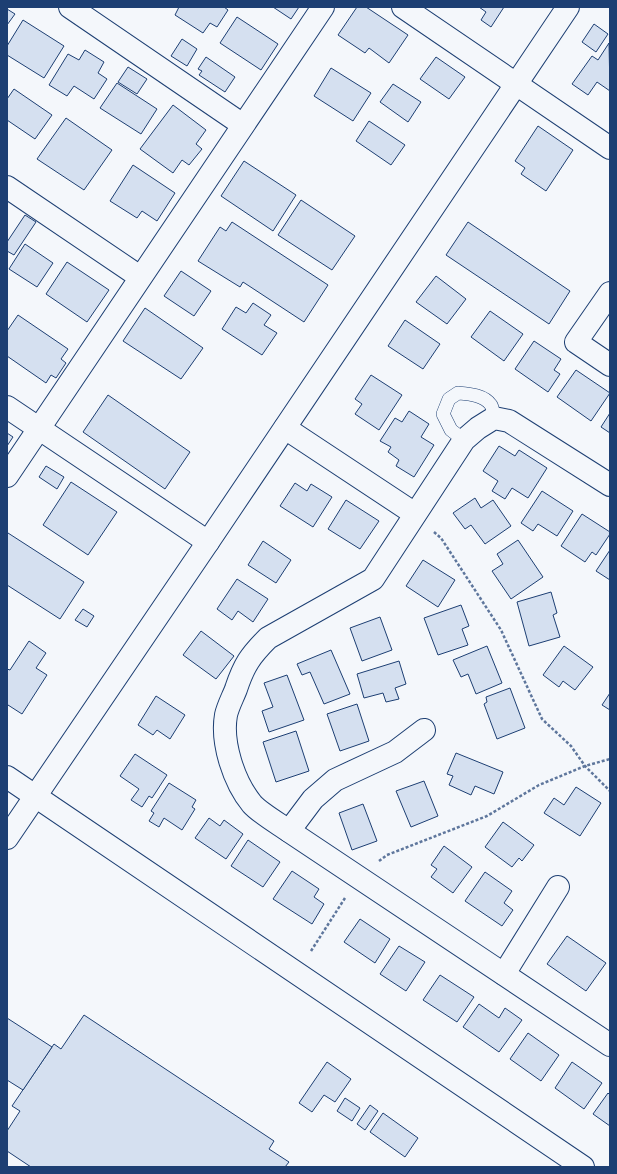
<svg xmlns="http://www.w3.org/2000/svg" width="617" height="1174" font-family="'DM Sans',sans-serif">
	<rect width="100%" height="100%" fill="#f4f7fb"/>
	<g fill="#d5e0f0" stroke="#1d3f73">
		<path d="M179,7H224L228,10L217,27L210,23L203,33L175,15Z"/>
		<path d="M273,7H299L291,19Z"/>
		<path d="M357,7H366L408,35L389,63L369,48L365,53L338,35Z"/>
		<path d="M479,7H504L491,27L481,20L486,12Z"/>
		<path d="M7,9L15,14L7,25Z"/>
		<path d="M237,17L278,44L261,70L220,43Z"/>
		<path d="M23,20L64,46L44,78L7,55V46Z"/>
		<path d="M594,24L608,34L596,52L582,42Z"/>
		<path d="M182,39L197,49L187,66L171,56Z"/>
		<path d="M609,43L610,91L597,82L588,95L572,84L592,56L598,60Z"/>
		<path d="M85,50L104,62L98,73L107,79L94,99L74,86L67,96L49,85L68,54L79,60Z"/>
		<path d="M206,57L235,77L225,92L199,75L202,71L198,69Z"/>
		<path d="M436,57L465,77L449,99L420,79Z"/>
		<path d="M128,67L147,79L137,94L118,82Z"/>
		<path d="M331,68L371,93L353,121L314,96Z"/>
		<path d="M117,83L157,109L141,134L100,108Z"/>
		<path d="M393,84L421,102L408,122L380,102Z"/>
		<path d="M14,89L52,115L35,139L7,120V99Z"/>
		<path d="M173,105L206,130L196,144L202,149L189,165L182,160L173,173L140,149Z"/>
		<path d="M66,118L112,150L84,190L37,159Z"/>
		<path d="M369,121L405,145L391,165L356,141Z"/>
		<path d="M538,126L573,150L546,191L521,174L525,168L515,161Z"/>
		<path d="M244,161L296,195L273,231L221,196Z"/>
		<path d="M133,165L175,193L157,221L142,211L137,218L110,201Z"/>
		<path d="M301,200L355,236L332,270L278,235Z"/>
		<path d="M25,215L36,222L14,255L7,251V242Z"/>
		<path d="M232,222L328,285L304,322L243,282L240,287L198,261L220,227L226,231Z"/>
		<path d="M468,222L570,291L549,324L446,255Z"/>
		<path d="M25,244L53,263L37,287L9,269Z"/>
		<path d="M67,262L109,290L87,322L46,294Z"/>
		<path d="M181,271L211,291L194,316L164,296Z"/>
		<path d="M436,276L466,299L447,324L416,302Z"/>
		<path d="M253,303L271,315L264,325L277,333L262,355L222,329L236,307L246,313Z"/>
		<path d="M145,308L203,348L181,379L123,341Z"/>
		<path d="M490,311L523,334L504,361L471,337Z"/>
		<path d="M18,315L68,349L61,359L66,363L56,378L51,375L46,383L7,356V331Z"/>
		<path d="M405,320L440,344L423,369L388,346Z"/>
		<path d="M534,341L561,359L554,370L560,374L548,392L515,369Z"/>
		<path d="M576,370L610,393L591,421L557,397Z"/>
		<path d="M371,375L402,395L379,430L355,414L362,404L355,399Z"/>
		<path d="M108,395L190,452L165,489L83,432Z"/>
		<path d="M409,411L429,424L421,437L434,445L414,477L396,466L399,460L388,452L391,447L380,441L395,418L402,422Z"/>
		<path d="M610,413V433L601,427Z"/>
		<path d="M7,433L13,437L7,446Z"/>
		<path d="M499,446L515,456L519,450L547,468L528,498L512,488L505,499L492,491L498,481L483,471Z"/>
		<path d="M46,466L64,477L57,489L39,477Z"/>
		<path d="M71,482L117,512L88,555L43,525Z"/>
		<path d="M295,483L307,491L311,484L332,497L313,527L280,506Z"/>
		<path d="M542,491L573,511L557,536L538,524L533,531L521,523Z"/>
		<path d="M475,498L481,508L493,500L511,526L485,544L471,525L465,529L453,513Z"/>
		<path d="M346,500L379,521L360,549L328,529Z"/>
		<path d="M582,514L610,532V534L596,555L592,552L585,562L561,546Z"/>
		<path d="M8,533L84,582L60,619L7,585V534Z"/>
		<path d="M518,540L543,577L511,599L492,571L503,564L497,554Z"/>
		<path d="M263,541L291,560L276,583L248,565Z"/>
		<path d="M610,550V580L596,571Z"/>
		<path d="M423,560L455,580L438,607L406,586Z"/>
		<path d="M237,579L268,599L253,622L238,611L232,620L217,609Z"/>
		<path d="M551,592L557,613L553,615L560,637L529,646L517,602Z"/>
		<path d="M461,605L469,626L462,629L468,645L438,655L424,618Z"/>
		<path d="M83,609L94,616L87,627L75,620Z"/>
		<path d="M380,617L392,650L362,661L350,628Z"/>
		<path d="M201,631L234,656L216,679L183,655Z"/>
		<path d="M29,641L46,653L36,668L47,675L22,714L8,705L7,707V669L10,670Z"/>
		<path d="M487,646L502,683L476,694L468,674L461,677L453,660Z"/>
		<path d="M564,646L593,667L575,690L563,681L559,687L543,675Z"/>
		<path d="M331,650L350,694L324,704L310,672L302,675L297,664Z"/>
		<path d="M399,661L406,684L395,688L399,699L386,702L383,693L364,698L357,674Z"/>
		<path d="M287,675L304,720L269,732L262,711L273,707L264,683Z"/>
		<path d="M510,688L525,728L497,739L484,704L487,702L486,697Z"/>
		<path d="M610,693V710L602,705Z"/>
		<path d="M156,696L185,715L170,739L157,730L153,735L138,725Z"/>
		<path d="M357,704L369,741L340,751L327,714Z"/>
		<path d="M296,731L309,771L276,782L263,742Z"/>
		<path d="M456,753L503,772L494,794L475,786L471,795L449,785L453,776L447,774Z"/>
		<path d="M135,754L167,775L152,798L149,796L142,807L131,800L139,789L120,776Z"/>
		<path d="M424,781L438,816L411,827L396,791Z"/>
		<path d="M169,783L196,800L192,807L195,809L182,830L164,818L159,827L149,821L154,813L151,811Z"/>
		<path d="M576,787L601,803L580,836L544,813L554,798L564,805Z"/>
		<path d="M363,804L377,841L352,850L339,813Z"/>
		<path d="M209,818L220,826L224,820L243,834L226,859L195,838Z"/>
		<path d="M503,822L534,845L522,861L519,858L512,867L485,847Z"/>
		<path d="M248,840L280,862L263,887L231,866Z"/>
		<path d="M444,846L472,867L453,893L431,877L437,869L431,865Z"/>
		<path d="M292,871L319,889L314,897L324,904L312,924L273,899Z"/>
		<path d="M485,872L512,891L504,903L513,910L502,926L465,901Z"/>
		<path d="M360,919L390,939L375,963L344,942Z"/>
		<path d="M567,936L606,963L586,991L547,964Z"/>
		<path d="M399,946L425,962L406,991L380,974Z"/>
		<path d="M440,975L474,997L457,1022L423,1000Z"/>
		<path d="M479,1004L499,1018L505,1008L522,1020L499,1052L463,1027Z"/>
		<path d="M84,1015L274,1141L269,1149L289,1162L285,1167H31L7,1151V1131L20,1111L12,1106L54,1044L61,1049Z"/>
		<path d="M7,1018L52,1047L23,1090L7,1080Z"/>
		<path d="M528,1033L559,1055L541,1081L510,1059Z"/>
		<path d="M327,1062L351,1079L335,1102L324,1095L312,1112L299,1103Z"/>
		<path d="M572,1062L602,1083L584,1109L555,1088Z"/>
		<path d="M608,1093L610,1095V1126L593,1114Z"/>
		<path d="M345,1098L360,1108L352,1121L337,1111Z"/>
		<path d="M370,1105L378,1111L365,1130L357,1124Z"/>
		<path d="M383,1113L418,1138L405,1157L370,1132Z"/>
	</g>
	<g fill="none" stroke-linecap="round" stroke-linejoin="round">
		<defs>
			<path id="lane" d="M464,440L451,430L443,414L449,399L458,393C469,394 484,395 491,405C493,408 493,414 494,418"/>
			<g id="street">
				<path d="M70,7L243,125"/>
				<path d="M403,7L610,148"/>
				<path d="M7,187L140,277"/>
				<path d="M610,293L576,342L610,365"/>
				<path d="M7,407L208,542"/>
				<path d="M285,428L415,514"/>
				<path d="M7,476L323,7"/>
				<path d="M610,485L509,421L494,418L478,428L464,440L373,579L268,638C250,656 244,665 236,689C233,697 228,706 226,715C221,743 234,782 252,804C260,813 279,824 289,831L610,1045"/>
				<path d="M289,831L313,799L335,780L395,752L424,730"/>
				<path d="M504,974L558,887"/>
			</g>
			<g id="secondary">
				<path d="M7,777L583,1167"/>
				<path d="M7,838L208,542L568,7"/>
			</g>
		</defs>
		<use href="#lane" stroke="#1d3f73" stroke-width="14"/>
		<use href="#street" stroke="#1d3f73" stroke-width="24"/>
		<use href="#secondary" stroke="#1d3f73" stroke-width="24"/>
		<g stroke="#5e769c" stroke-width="2.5" stroke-dasharray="3 2" stroke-linecap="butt">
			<path d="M434,532L441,538L501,630L542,719L571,746L585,766L610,791"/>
			<path d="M379,861L387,855L487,816L539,785L585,766L610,759"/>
			<path d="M311,951L345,898"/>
		</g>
		<use href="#lane" stroke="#f4f7fb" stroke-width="13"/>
		<use href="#street" stroke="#f4f7fb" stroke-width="22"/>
		<use href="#secondary" stroke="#f4f7fb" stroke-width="22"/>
	</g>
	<rect width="617" height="1174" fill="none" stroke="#1d3f73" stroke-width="16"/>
</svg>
